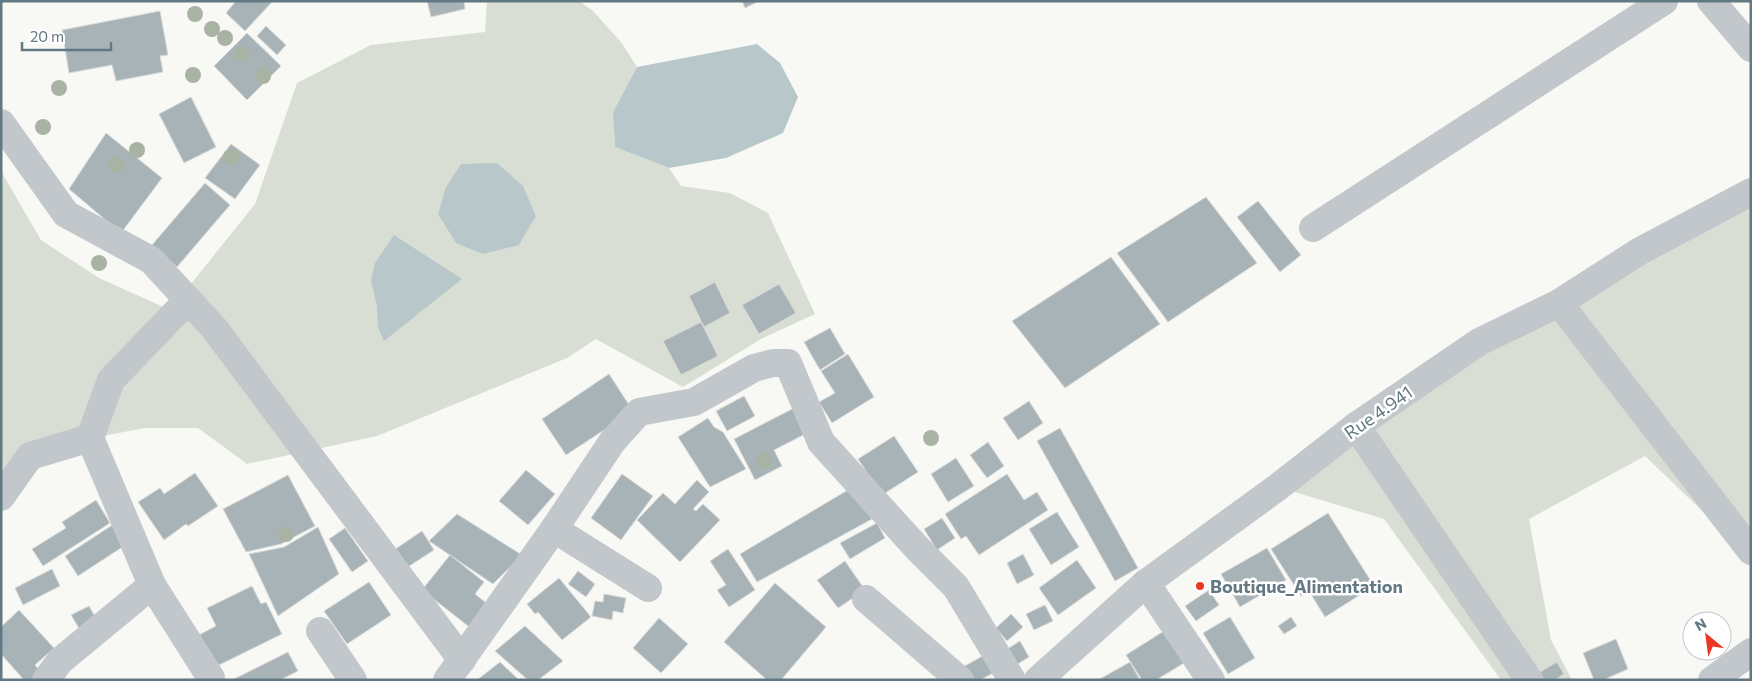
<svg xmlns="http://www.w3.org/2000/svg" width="1752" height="681" font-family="Commissioner,sans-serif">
	<rect width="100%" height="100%" fill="#f8f8f5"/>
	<g fill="#d9ded4">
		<path d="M487,1H579L593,11L621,42L637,67L613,112L615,147L669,168L681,186L730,193L768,213L815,314L761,339L683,387L596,339L567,358L377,436L247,464L198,428H145L87,439L50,457L18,488L1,501V171L41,240L99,278L170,310L255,204L297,83L371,45L485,32Z"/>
		<path d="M1751,192V558L1645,456L1529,519L1551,640L1572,680H1501L1384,519L1278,487L1356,426Z"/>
	</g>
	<g fill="#b8c8ca">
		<path d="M757,44L780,63L798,97L783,133L726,158L669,168L615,147L613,112L637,67Z"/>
		<path d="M497,163L523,186L536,216L519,245L483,254L456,243L438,214L446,187L461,164Z"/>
		<path d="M394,235L462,279L384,341L378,327L377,306L371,281L375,263Z"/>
	</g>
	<g fill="#a8b3b8" stroke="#dadad8">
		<path d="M236,1H273L245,31L226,13Z"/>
		<path d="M427,1H464L465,9L431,17Z"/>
		<path d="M742,1H759L745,8Z"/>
		<path d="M160,11L168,55L160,56L163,72L116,81L112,65L69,73L62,30Z"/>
		<path d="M266,26L286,45L277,55L257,36Z"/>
		<path d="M247,33L281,66L247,100L214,66Z"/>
		<path d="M191,97L216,147L184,163L159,114Z"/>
		<path d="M106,133L162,178L121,233L69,189Z"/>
		<path d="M231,144L260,165L235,199L205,178Z"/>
		<path d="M205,183L230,205L177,267L152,245Z"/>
		<path d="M1206,197L1257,263L1168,322L1117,253Z"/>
		<path d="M1258,201L1301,255L1280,272L1237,217Z"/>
		<path d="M1111,257L1160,324L1065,388L1012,321Z"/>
		<path d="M715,282L730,313L704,327L689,296Z"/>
		<path d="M779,284L796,313L759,334L742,305Z"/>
		<path d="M701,322L718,356L681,375L663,341Z"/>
		<path d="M830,328L845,354L820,370L804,342Z"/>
		<path d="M848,354L874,397L832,423L819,402L835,393L821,371Z"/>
		<path d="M609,374L633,411L566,455L542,419Z"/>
		<path d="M744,396L755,416L727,431L716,411Z"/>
		<path d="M1029,401L1043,423L1018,440L1003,418Z"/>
		<path d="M798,406L811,431L774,450L782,466L755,480L734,439Z"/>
		<path d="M708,418L714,427L723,432L746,469L710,487L678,437Z"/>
		<path d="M1060,428L1138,568L1115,581L1037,441Z"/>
		<path d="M894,436L918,472L882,495L858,459Z"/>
		<path d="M988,442L1004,466L987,478L970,455Z"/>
		<path d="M956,458L974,486L948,502L931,474Z"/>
		<path d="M526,470L555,494L528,525L499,501Z"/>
		<path d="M195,473L218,506L188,526L186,524L164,540L138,502L160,488L164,494Z"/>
		<path d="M622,474L653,496L621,540L591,518Z"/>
		<path d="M1007,474L1024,500L1037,492L1048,510L979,555L966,536L961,539L945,514Z"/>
		<path d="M288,475L315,526L281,544L246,552L223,509Z"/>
		<path d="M697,480L709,492L693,509L696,511L703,504L720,520L680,562L637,520L663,493L675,504Z"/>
		<path d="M853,487L872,519L757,582L740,554Z"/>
		<path d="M96,500L110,523L43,566L32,549L66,528L62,522Z"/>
		<path d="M1057,512L1079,547L1051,565L1029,529Z"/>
		<path d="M1328,513L1374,586L1325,617L1309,591L1301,596L1271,549Z"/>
		<path d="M457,514L522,555L493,584L429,541Z"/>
		<path d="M942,518L955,538L937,550L924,529Z"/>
		<path d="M117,522L130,542L78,576L65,556Z"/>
		<path d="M877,523L885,538L850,559L840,543Z"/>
		<path d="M318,527L339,574L278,616L249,554L284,547Z"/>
		<path d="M345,528L368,561L352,572L329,539Z"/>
		<path d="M422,531L434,550L403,570L391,552Z"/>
		<path d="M1267,548L1286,580L1240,607L1221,574Z"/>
		<path d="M728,549L755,590L729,607L717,590L726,585L710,561Z"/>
		<path d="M1023,554L1034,575L1017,584L1007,563Z"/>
		<path d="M450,555L484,582L475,594L490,606L472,629L422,590Z"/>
		<path d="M1077,560L1096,588L1058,615L1039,588Z"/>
		<path d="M845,561L865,590L838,608L817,580Z"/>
		<path d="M52,569L60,586L23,605L15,588Z"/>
		<path d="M578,571L595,584L586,597L568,584Z"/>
		<path d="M559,578L591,617L562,640L538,612L535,614L527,604Z"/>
		<path d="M369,582L391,615L347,644L324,611Z"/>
		<path d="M775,583L826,627L781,680H767L724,642Z"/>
		<path d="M252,586L261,604L266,602L282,634L215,667L199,635L216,626L207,608Z"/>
		<path d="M1209,590L1219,605L1196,621L1185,606Z"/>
		<path d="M604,594L626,598L623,613L613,611L612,620L592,616L595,601L603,602Z"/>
		<path d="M1045,605L1053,621L1034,630L1026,614Z"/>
		<path d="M89,606L97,620L80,630L71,615Z"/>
		<path d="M19,610L54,648L35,665L41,672L32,680H24L1,654V627Z"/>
		<path d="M1011,614L1023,627L1007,641L996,628Z"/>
		<path d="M1230,617L1255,658L1228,674L1203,633Z"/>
		<path d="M1291,617L1297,626L1284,634L1278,626Z"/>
		<path d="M659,618L688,644L661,673L633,648Z"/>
		<path d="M525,626L563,661L538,680H528L495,651Z"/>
		<path d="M1164,631L1184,663L1156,680H1142L1126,655Z"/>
		<path d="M1616,639L1628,669L1603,680H1594L1583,653Z"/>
		<path d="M1020,641L1029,657L1011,668L1001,653Z"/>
		<path d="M288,652L298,671L280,680H232Z"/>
		<path d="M988,653L997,671L980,680H970L963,667Z"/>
		<path d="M500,662L519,680H477Z"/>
		<path d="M1130,662L1140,680H1098Z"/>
		<path d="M1557,662L1564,674L1555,680H1544L1540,672Z"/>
	</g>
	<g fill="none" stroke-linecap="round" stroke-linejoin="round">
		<g stroke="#c1c7ca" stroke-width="28">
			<path d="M1711,1L1751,48"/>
			<path d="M1,123L66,214L151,260L214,328L462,660"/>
			<path d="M1313,228L1664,1"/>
			<path d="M188,300L111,380L90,438L152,585L211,678"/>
			<path d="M1559,303L1751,551"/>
			<path d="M1356,426L1529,680"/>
			<path d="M1,497L30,456L90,438"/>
			<path d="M554,529L648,588"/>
			<path d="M1146,583L1211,680"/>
			<path d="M866,599L960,680"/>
			<path d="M320,631L353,680"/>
			<path d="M46,680L60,661L152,585"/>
			<path d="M447,680L554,529L612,442L639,412L694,402L754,368L773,363H788L821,442L918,549L956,587L1012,680"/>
			<path d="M1038,680L1146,583L1278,487L1356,426L1479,342L1559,303L1640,251L1751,192"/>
			<path d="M1712,680L1751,652"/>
		</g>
	</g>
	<g fill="#a9b3a4">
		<circle cx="195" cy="14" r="8"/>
		<circle cx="212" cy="29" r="8"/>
		<circle cx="225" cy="38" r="8"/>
		<circle cx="242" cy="54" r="8"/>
		<circle cx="193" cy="75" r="8"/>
		<circle cx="263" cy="76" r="8"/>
		<circle cx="59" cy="88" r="8"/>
		<circle cx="43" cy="127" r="8"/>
		<circle cx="137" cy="150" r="8"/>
		<circle cx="231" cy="157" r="8"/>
		<circle cx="117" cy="165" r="8"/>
		<circle cx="99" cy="263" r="8"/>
		<circle cx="931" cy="438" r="8"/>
		<circle cx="764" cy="461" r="8"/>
		<circle cx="286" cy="534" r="8"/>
	</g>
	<circle fill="#ec3722" stroke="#fff" stroke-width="2" cx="1200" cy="586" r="5"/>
	<g text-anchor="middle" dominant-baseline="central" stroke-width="5" stroke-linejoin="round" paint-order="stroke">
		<g font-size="18" fill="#627882" stroke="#fff">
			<text transform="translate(1378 412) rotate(-35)">Rue 4.941</text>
		</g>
		<g font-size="18" font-weight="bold" fill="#627882" stroke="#fff" text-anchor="start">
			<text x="1210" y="586">Boutique_Alimentation</text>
		</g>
	</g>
	<rect width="1752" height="681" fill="none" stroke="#627882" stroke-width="5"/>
	<g transform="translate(1707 636) rotate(331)"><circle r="24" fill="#ffffff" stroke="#c0c9cd"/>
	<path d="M0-4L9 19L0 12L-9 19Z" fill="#ec3722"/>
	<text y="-8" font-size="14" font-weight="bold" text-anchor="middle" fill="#627882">N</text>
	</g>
	<path d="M22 42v8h89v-8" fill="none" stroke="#627882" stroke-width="2.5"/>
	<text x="30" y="42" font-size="15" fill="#627882" stroke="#ffffff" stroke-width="4" paint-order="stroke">20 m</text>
</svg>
